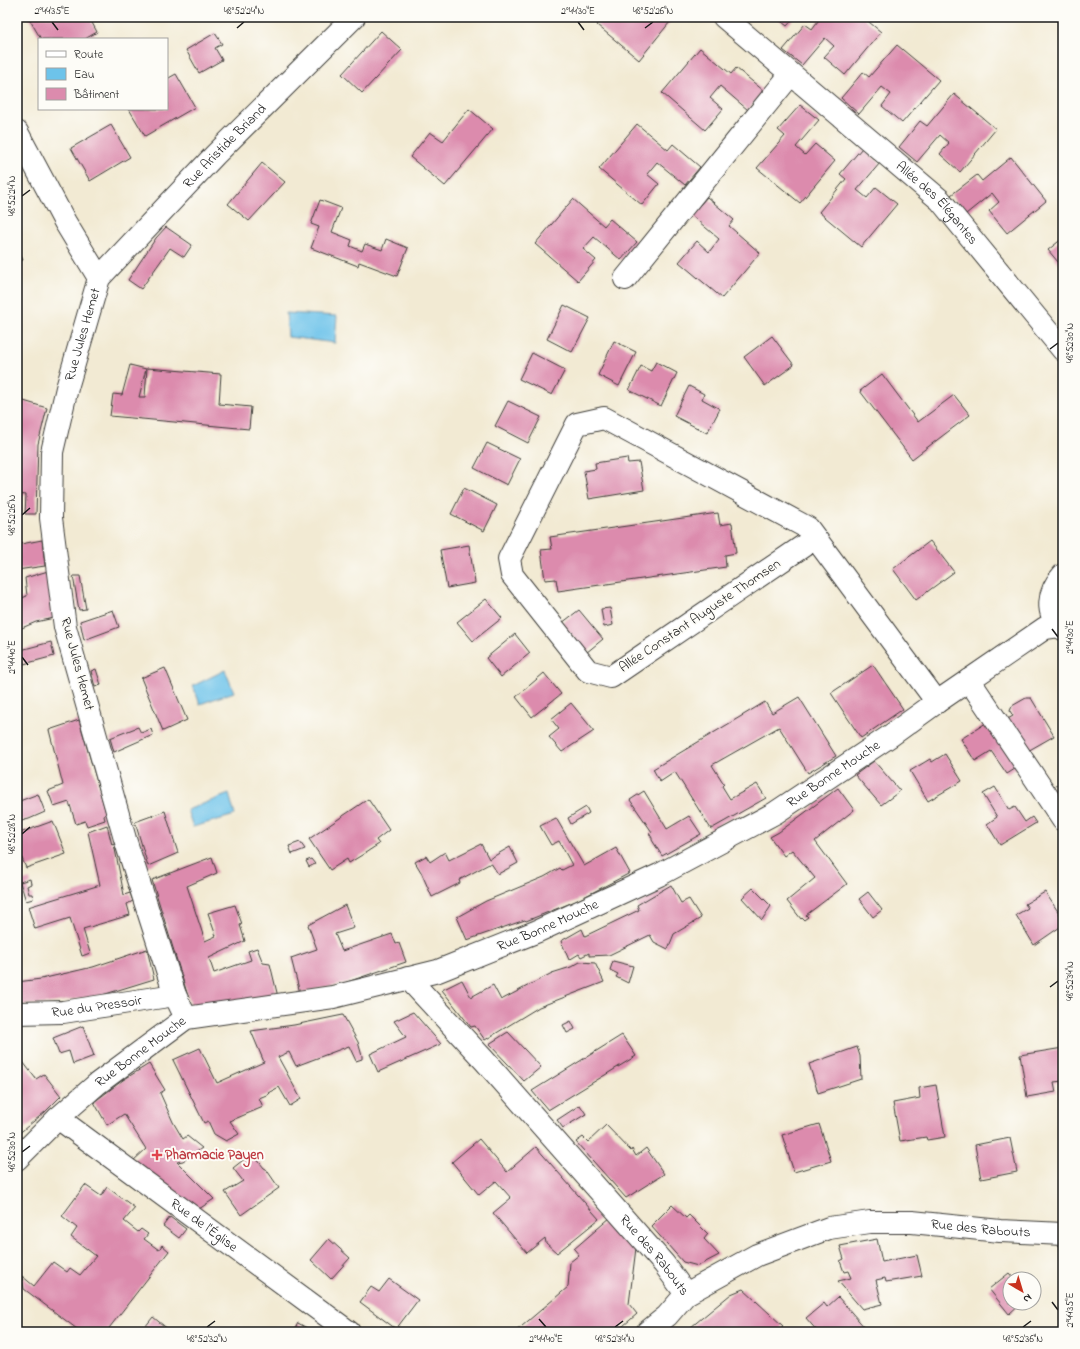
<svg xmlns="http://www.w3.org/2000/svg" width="1080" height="1349" font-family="'Indie Flower',sans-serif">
	<rect width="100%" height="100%" fill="#fdfcf7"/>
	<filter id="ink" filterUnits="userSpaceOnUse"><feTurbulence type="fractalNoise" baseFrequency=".025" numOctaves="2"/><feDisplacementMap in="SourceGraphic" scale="8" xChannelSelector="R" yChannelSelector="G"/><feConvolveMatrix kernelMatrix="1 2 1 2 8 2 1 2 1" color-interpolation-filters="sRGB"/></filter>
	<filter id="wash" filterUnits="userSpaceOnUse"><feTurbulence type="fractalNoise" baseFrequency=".012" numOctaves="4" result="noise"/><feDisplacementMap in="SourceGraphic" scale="16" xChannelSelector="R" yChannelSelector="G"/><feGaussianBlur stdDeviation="0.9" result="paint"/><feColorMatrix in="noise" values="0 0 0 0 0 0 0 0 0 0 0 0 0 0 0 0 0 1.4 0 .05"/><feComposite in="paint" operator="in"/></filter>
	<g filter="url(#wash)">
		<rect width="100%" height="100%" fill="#f2ead3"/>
		<g fill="#6dc3ea" stroke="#447083">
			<path d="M286,313L337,316L335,343L288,337Z"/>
			<path d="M225,670L234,692L200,704L193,686Z"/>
			<path d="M229,794L235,815L193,827L187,810Z"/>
		</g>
		<g id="blocks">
			<g fill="#dc8bad">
				<path d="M28,17H89L97,32L85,39H41Z"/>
				<path d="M603,17H674L639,60L597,25Z"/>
				<path d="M776,17H795L787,26Z"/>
				<path d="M821,17H863L881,32L845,75L824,57L834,46L825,38L802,65L783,50L805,24L812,29Z"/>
				<path d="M381,31L402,50L362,93L342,74Z"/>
				<path d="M215,33L222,44L215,48L222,60L199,73L186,50Z"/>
				<path d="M897,45L939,80L902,123L882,106L891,94L882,87L859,114L841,98L863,72L869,77Z"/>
				<path d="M700,48L731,74L736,68L764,91L748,110L720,86L710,98L723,109L705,130L662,93Z"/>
				<path d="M176,74L195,107L145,136L129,109H167V79Z"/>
				<path d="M954,94L996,129L960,172L940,154L949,143L940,135L917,162L899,147L920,121L927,126Z"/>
				<path d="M800,105L819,120L796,147L805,155L815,144L835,161L800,203L757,168L785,136L778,130Z"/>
				<path d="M469,109L493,129L445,186L410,157L430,132L443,141Z"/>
				<path d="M637,124L668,150L673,144L700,167L685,185L657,162L647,174L659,184L642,205L599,169Z"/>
				<path d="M111,125L130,157L90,181L71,148Z"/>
				<path d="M862,148L880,163L857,190L867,198L876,187L897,204L861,247L819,212L846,179L840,174Z"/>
				<path d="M1011,157L1046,201L1007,233L989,211L999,202L992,193L966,214L951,195L977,175L982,181Z"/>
				<path d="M262,163L285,182L249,221L228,204Z"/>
				<path d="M707,197L734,220L729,226L760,253L722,298L679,262L697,241L709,252L719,239L691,215Z"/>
				<path d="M573,199L604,226L610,219L637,242L621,260L594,237L583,249L596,260L578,281L535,244Z"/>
				<path d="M320,200L341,208L332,232L352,240L350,246L362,251L365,244L382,250L386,239L408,248L397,276L359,262L358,266L311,248L319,227L311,224Z"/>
				<path d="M166,227L192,245L184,257L170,248L141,289L128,280L156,238Z"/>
				<path d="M1063,238V268L1048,250Z"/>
				<path d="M17,247L23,260L17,262Z"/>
				<path d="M564,305L590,318L572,352L547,339Z"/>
				<path d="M772,336L794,365L765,386L744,357Z"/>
				<path d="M614,341L636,352L619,386L598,375Z"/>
				<path d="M532,353L565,370L552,395L519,379Z"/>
				<path d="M656,362L677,373L661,406L629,390L641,366L651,371Z"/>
				<path d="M130,365L146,369L139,397H145L147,368L221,374L219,404L251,407L249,429L110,416L113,394L122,395Z"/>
				<path d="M882,374L918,422L954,395L970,415L912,459L860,391Z"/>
				<path d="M689,386L704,394L702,399L720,409L707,433L674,416Z"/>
				<path d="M17,399L47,408L38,444L36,514H25L26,495L17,494Z"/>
				<path d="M508,401L541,417L528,443L495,426Z"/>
				<path d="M487,443L520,459L507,485L474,468Z"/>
				<path d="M627,458L628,463L639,462L644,490L589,499L584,471L596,469L595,463Z"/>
				<path d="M464,488L497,505L484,531L451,514Z"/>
				<path d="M718,513L720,525L732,523L736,553L725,555L726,567L558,591L556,579L545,580L541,550L552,549L550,537Z"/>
				<path d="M18,531L21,544L42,540L45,566L17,570V532Z"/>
				<path d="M930,541L954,572L916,600L893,569Z"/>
				<path d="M469,545L475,583L447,588L440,550Z"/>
				<path d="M48,571L54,618L36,622L17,630V600L27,596L25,578Z"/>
				<path d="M73,576H80L86,609L79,610Z"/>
				<path d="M486,599L502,618L473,641L457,622Z"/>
				<path d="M610,608L613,625L604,627L601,609Z"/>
				<path d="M113,610L119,627L84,640L80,621Z"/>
				<path d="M579,610L603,639L586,653L562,623Z"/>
				<path d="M515,634L530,653L501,677L486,658Z"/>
				<path d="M51,642L54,656L24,664L23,657L17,659V651Z"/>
				<path d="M873,665L903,709L861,738L831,693Z"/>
				<path d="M165,668L187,720L163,731L141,678Z"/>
				<path d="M96,669L101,685L95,687L91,671Z"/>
				<path d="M544,673L561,694L532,717L516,697Z"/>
				<path d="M1063,686V702L1057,690Z"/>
				<path d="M799,697L836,756L808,773L779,727L712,765L724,784L722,786L730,799L757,784L766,798L711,829L675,772L660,782L653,769L765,702L772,713Z"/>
				<path d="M1026,698H1031L1054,736L1026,752L1006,720L1013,716L1010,711L1012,706Z"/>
				<path d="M571,703L594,731L562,752L549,737L559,729L551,719Z"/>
				<path d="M79,720L106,813L104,816L105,820L87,826L85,821L76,824L69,802L54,807L48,791L63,785L49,730Z"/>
				<path d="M989,721L1018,767L1007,774L991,751L975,761L961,739Z"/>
				<path d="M138,727L141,733L151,729L153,735L114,752L110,738Z"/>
				<path d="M945,754L962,781L928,801L910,771L930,759L932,762Z"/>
				<path d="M874,761L900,791L881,805L855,775Z"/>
				<path d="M1063,782V800L1057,799L1051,789Z"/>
				<path d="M995,787L1009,810L1015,807L1025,822L1032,817L1036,823L1000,845L987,824L997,817L983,794Z"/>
				<path d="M838,788L854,810L815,841L847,884L806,915L808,917L804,920L802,918L801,919L787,901L815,878L792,850L784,856L770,837L779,832Z"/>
				<path d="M644,791L667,829L689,816L701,834L662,856L652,840V838L649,833L652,832L630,800Z"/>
				<path d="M38,794L45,812L29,819L17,822V802Z"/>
				<path d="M368,799L389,830L376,840L379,844L362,855L349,863L347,859L330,870L309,839Z"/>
				<path d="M586,807L589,813L571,824L568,818Z"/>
				<path d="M165,811L178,853L148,866L135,822Z"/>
				<path d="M556,818L584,866L616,848L630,873L576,901L526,921L525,920L467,940L457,917L486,901L544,877L560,868L562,870L572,865L559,841L551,845L540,826Z"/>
				<path d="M53,821L66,854L26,868L17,846V834Z"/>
				<path d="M107,825L112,845L114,844L124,895L130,893L133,901L127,904L130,915L83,929L90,953L82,956L70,918L35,929L28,907L100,885L88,832Z"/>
				<path d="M300,842L305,849L292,854L289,846Z"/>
				<path d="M481,844L489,859L510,847L518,863L498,874L491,863L459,880L460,883L432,897L421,872L415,862L426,856L430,862L445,852L449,860Z"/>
				<path d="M212,857L217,873L187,886L205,941L216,936L208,913L235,905L242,924L240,925L245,941L209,958L214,973L251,960L248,951L257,948L263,963L270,964L278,997L191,1006L152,880Z"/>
				<path d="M311,859L315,864L309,867L306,861Z"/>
				<path d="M30,879L31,884L27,886L29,894H32L33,899L26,901L20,882Z"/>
				<path d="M671,885L681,903L689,899L701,918L674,934L668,949L654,942L650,935L609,955L589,956V953L581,957L579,954L569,960L561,941L582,929L585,936L639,910L637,905Z"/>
				<path d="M753,888L771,906L762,920L742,898Z"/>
				<path d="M868,892L882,910L873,917L859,899Z"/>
				<path d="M1045,892L1063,919V925L1034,945L1016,915L1028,908L1025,904Z"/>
				<path d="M345,905L354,928L335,934L342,951L392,934L396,944L399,943L406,962L344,983L300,993L291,958L317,949L308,925Z"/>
				<path d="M147,949L154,979L99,996L44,1004L17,1005V982L41,979L93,967Z"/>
				<path d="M613,961L633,966L628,983L616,977L618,974L610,970Z"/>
				<path d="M580,962L595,963L604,982L539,1007L485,1040L475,1026L471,1027L442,990L462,980L471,997L493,985L501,1000L552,973L571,967Z"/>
				<path d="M413,1012L441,1044L378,1072L370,1054L406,1037L394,1021Z"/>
				<path d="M343,1015L358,1042L362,1056V1059L356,1061L349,1046L296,1066L289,1052L278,1057L301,1099L290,1106L279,1087L268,1093L269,1094L259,1098L263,1107L230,1121L239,1134L226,1141L214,1134L208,1121L204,1123L173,1060L200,1048L217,1083L264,1062L251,1031L294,1025Z"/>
				<path d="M571,1021L575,1029L567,1033L563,1025Z"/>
				<path d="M83,1026L94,1056L73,1064L69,1051L59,1054L53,1038Z"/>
				<path d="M508,1032L541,1067L524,1081L489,1044Z"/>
				<path d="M622,1035L636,1056L548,1110L532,1091Z"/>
				<path d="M857,1047L860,1056L861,1079L818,1093L809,1064Z"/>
				<path d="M1063,1048V1081L1054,1082L1056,1092L1027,1097L1020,1055Z"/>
				<path d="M17,1054L36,1079L44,1074L61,1096L45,1112L17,1135Z"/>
				<path d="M149,1064L165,1090L160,1093L173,1122L183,1139L187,1136L202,1148L183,1161L177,1162L214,1199L199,1209L133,1161L146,1149L124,1114L107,1125L94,1102L123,1080Z"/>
				<path d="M936,1085L945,1137L927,1140L926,1137L900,1141L893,1103L920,1098L919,1088Z"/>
				<path d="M580,1105L586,1114L563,1128L557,1120Z"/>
				<path d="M819,1124L831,1161L794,1172L782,1135Z"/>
				<path d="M606,1125L631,1151L632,1149L636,1156L646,1148L664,1174L626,1198L576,1142L583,1137L588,1142Z"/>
				<path d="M1010,1138L1017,1172L981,1179L975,1145Z"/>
				<path d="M479,1139L507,1172L536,1147L599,1219L557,1253L546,1243L545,1238L527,1253L493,1213L511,1198L496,1181L479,1195L452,1162Z"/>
				<path d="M252,1153L264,1168L266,1169L279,1188L241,1215L225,1192L243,1181L233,1168Z"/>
				<path d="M85,1185L101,1196L107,1187L135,1208L124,1221L138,1232L141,1229L148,1234L144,1239L159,1250L162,1245L169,1251L106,1332H81L24,1289L22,1276L34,1286L53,1262L67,1272L70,1268L80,1275L96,1256L71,1237L77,1228L62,1216Z"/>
				<path d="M672,1205L686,1218L689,1215L708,1234L704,1239L719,1255L698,1266L683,1262L651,1226Z"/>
				<path d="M170,1217L186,1229L179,1238L163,1226Z"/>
				<path d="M611,1217L636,1248L629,1304L637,1314L616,1332H515L568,1287L570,1262L579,1255L574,1249Z"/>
				<path d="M329,1239L350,1258L331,1279L311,1260Z"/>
				<path d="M877,1239L882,1262L917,1255L922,1276L886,1282L885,1278L876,1280L882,1304L862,1309L838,1281L851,1278L848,1271L844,1272L840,1261L844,1259L840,1246Z"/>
				<path d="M1009,1273L1014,1279H1010V1303H1021L1009,1314L989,1289Z"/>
				<path d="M389,1279L418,1300L396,1329L360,1302L371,1287L379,1292Z"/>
				<path d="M743,1289L783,1326L776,1332H685L731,1294Z"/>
				<path d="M838,1297L866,1329L862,1332H845L844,1330L841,1332H818L806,1318L824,1303L827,1307Z"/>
				<path d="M153,1317L169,1330L168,1332H141Z"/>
				<path d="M298,1323L314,1332H293Z"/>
			</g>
		</g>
	</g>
	<g filter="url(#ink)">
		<use href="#blocks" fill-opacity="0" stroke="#3c3b37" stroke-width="1"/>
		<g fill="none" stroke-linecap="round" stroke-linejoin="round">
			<defs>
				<g id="minor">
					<path id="s1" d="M724,17L940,200L1063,350"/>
					<path d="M17,132L65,222L99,278"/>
					<path d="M625,279L791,74"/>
					<path d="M815,538L611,677L588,671L512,575L509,559L577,424L604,418L808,528L937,702"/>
					<path d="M1063,575C1048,591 1044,614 1063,629"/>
					<path d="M969,680L1063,820"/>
					<path id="s2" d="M408,978L484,1060L664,1264L686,1294"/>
					<path id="s3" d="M17,1013L63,1012L175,995"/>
					<path id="s4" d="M186,1018L175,995L125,839L65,627L51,518L52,452L67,388L99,278L215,155L354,17"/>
					<path id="s5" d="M58,1118L349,1332"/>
					<path id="s6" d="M17,1159L58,1118L97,1084L186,1018L333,997L438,971L538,931L659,875L775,813L890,736L937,702L1045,628L1059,626"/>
					<path id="s7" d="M647,1332L667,1316L686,1294L757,1255L829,1228L870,1222H912L1000,1231L1063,1234"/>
				</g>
			</defs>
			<use href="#minor" stroke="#3c3b37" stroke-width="24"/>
			<use href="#minor" stroke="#fff" stroke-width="22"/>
		</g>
	</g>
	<path fill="none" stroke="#1c1c1c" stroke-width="1.5" d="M52,22L58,30M578,22L584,30M237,28L244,22M645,28L653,22M22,196L30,190M1050,349L1058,343M22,515L30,508M1052,629L1058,637M22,657L28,665M22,834L30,827M1050,987L1058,981M22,1152L30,1146M1052,1302L1058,1310M539,1319L546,1327M207,1327L215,1321M615,1327L623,1321M1023,1327L1031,1321"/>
	<path fill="#e0444e" stroke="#fdfcf7" stroke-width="1.5" d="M155 1149h4v4h4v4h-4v4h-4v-4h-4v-4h4z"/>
	<g text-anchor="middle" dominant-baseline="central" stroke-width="4" stroke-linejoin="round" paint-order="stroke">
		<g font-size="14" fill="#1c1c1c" stroke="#fdfcf7">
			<text stroke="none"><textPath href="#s4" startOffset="948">Rue Aristide Briand</textPath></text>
			<text stroke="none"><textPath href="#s1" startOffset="283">Allée des Élégantes</textPath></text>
			<text stroke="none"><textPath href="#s4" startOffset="707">Rue Jules Hemet</textPath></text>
			<text transform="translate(700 616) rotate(-34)">Allée Constant Auguste Thomsen</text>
			<text transform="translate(77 664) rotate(75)">Rue Jules Hemet</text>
			<text stroke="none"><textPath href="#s6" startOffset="920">Rue Bonne Mouche</textPath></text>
			<text stroke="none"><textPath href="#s6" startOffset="596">Rue Bonne Mouche</textPath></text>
			<text stroke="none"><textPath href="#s3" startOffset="80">Rue du Pressoir</textPath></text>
			<text stroke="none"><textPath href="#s6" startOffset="164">Rue Bonne Mouche</textPath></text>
			<text stroke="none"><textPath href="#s5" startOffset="181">Rue de l'Église</textPath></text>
			<text stroke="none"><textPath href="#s7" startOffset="365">Rue des Rabouts</textPath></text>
			<text stroke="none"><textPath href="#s2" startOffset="371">Rue des Rabouts</textPath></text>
		</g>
		<g font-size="14" font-weight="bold" fill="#be3a42" stroke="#fdfcf7" text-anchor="start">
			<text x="165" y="1155">Pharmacie Payen</text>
		</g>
	</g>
	<rect width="1080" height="1349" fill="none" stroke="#fdfcf7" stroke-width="44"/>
	<rect x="38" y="38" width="130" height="72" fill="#fdfcf7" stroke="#a3a29f"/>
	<rect x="46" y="51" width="20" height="6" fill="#ffffff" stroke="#a3a29f"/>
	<text x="74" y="58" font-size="12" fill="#1c1c1c">Route</text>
	<rect x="46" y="68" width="20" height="12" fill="#6dc3ea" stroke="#a3a29f"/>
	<text x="74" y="78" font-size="12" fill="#1c1c1c">Eau</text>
	<rect x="46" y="88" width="20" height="12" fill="#dc8bad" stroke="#a3a29f"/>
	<text x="74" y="98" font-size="12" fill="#1c1c1c">Bâtiment</text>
	<g transform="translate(1022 1291) rotate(142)"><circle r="19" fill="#fdfcf7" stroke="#a3a29f"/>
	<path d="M0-3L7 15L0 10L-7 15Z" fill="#c8321e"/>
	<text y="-6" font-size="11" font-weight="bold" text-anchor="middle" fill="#1c1c1c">N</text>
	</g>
	<rect x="22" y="22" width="1036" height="1305" fill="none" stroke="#1c1c1c" stroke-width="1.5"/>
	<g font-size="10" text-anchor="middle" fill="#1c1c1c">
		<text x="52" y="14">2°44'35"E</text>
		<text x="244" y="14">48°52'24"N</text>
		<text x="578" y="14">2°44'30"E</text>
		<text x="653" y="14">48°52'26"N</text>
		<text transform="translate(11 196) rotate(-90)" y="4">48°52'24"N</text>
		<text transform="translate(1069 343) rotate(-90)" y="4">48°52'30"N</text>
		<text transform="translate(11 515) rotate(-90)" y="4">48°52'26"N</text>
		<text transform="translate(1069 637) rotate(-90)" y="4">2°44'30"E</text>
		<text transform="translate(11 657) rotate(-90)" y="4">2°44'40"E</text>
		<text transform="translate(11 834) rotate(-90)" y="4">48°52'28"N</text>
		<text transform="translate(1069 981) rotate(-90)" y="4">48°52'34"N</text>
		<text transform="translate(11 1152) rotate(-90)" y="4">48°52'30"N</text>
		<text transform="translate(1069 1310) rotate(-90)" y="4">2°44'35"E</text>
		<text x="207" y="1342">48°52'32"N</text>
		<text x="546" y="1342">2°44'40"E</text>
		<text x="615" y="1342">48°52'34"N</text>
		<text x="1023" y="1342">48°52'36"N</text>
	</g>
</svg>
